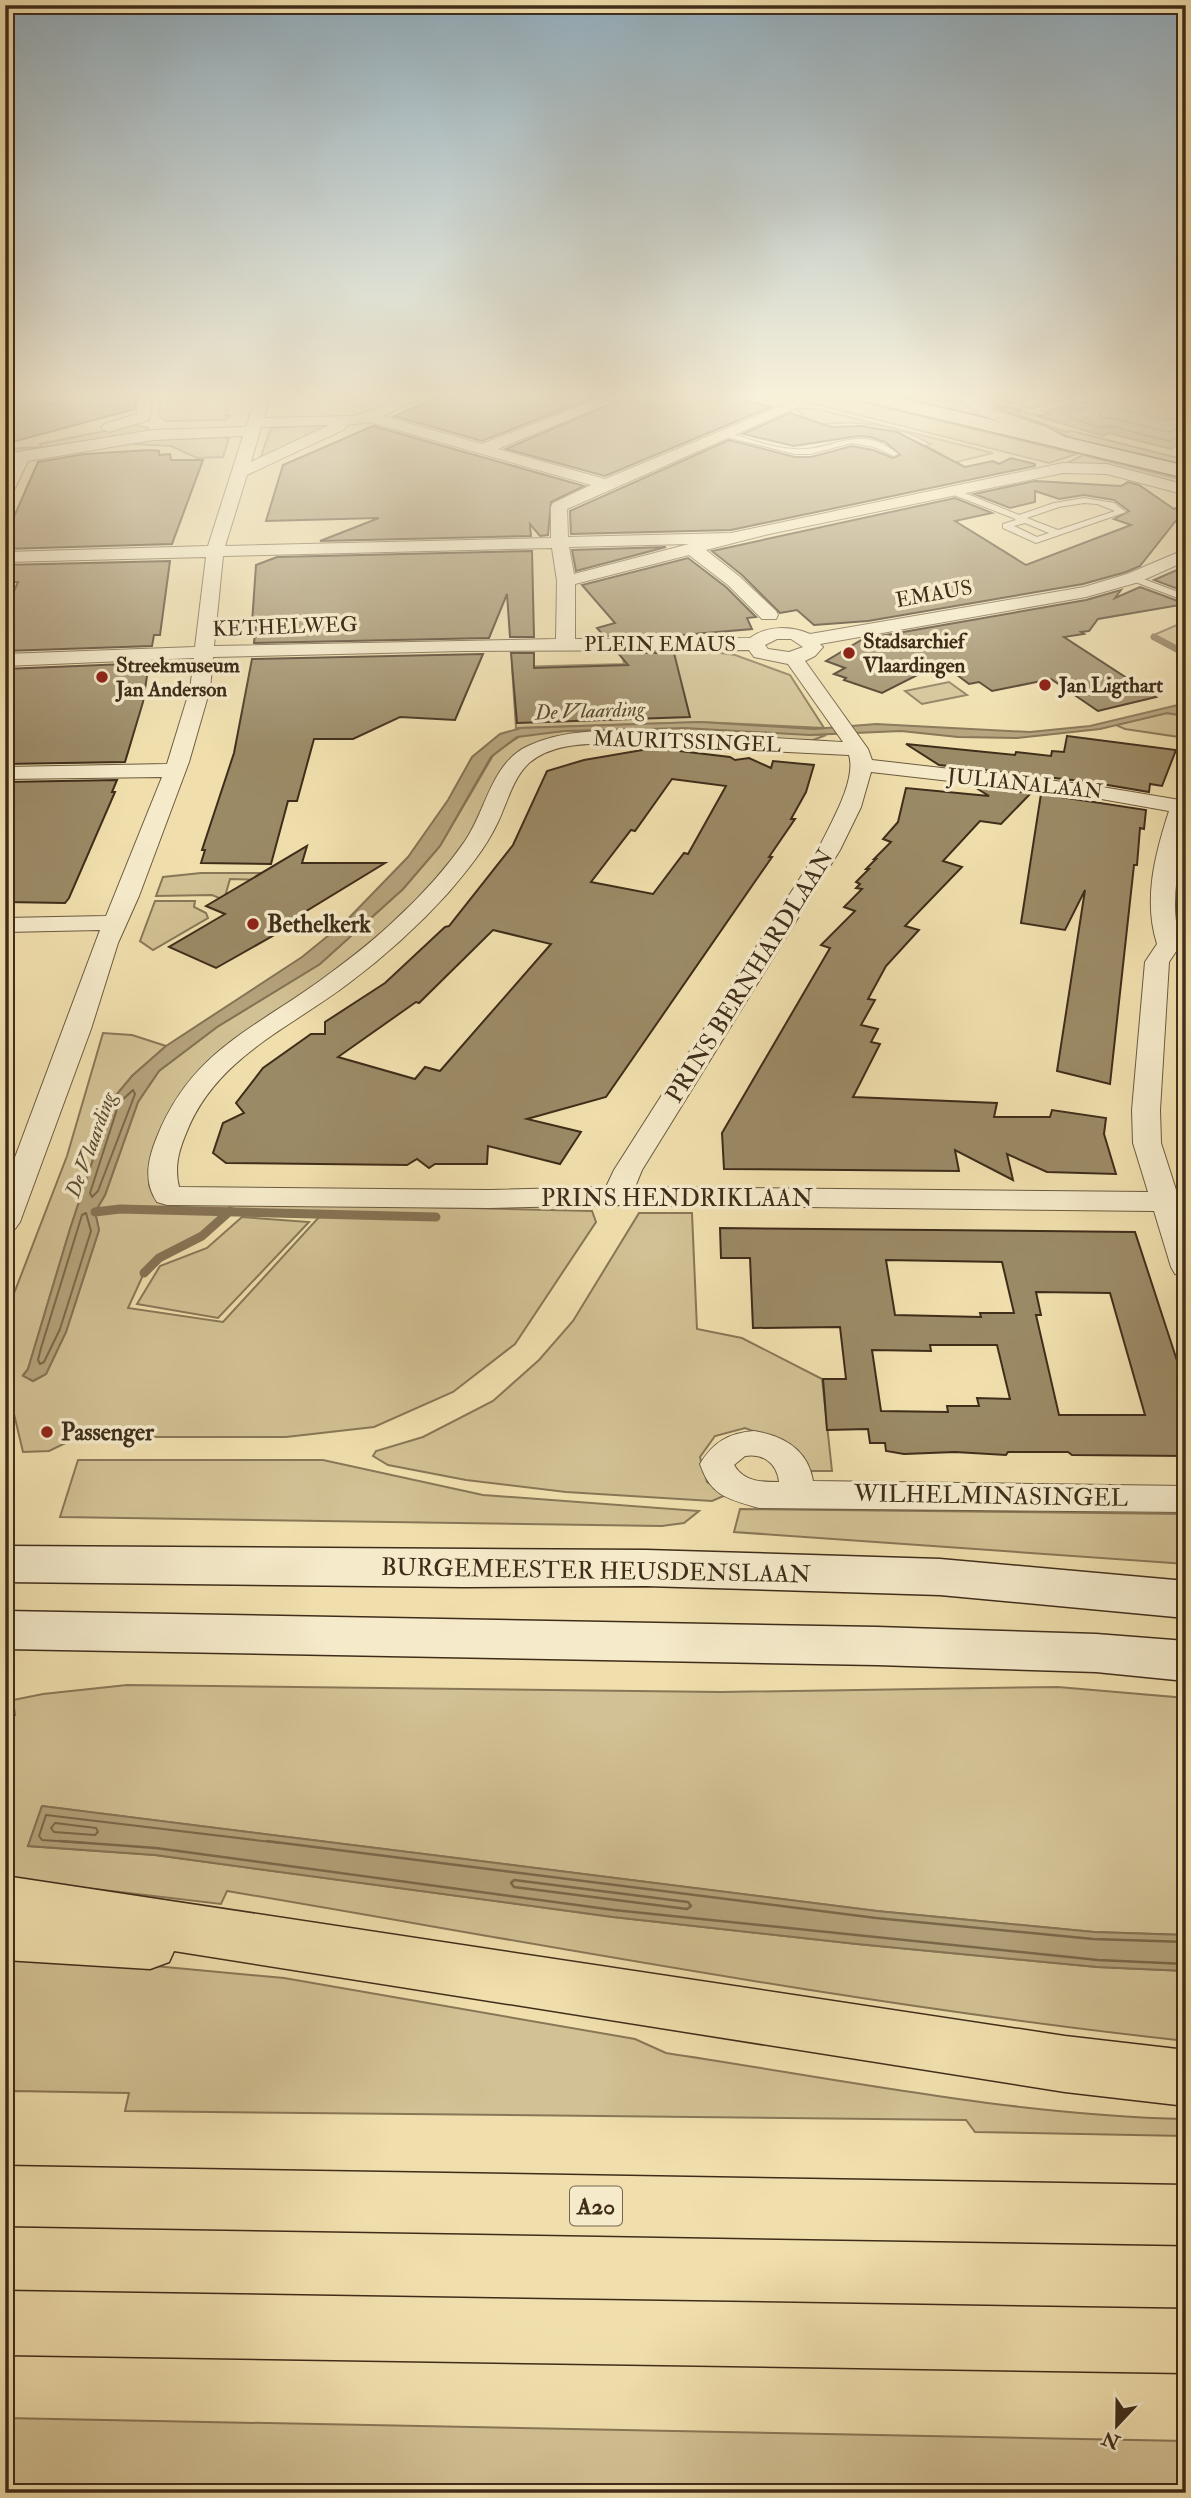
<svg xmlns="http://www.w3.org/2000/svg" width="1191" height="2498" font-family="'IM FELL Double Pica',serif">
	<rect width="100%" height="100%" fill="#f0dfad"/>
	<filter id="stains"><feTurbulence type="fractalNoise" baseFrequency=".00286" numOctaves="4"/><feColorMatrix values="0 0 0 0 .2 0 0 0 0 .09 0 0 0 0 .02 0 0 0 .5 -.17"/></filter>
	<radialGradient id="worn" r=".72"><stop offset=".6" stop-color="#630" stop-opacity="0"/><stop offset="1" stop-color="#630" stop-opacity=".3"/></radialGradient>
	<g fill="#d2c194" stroke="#887757" stroke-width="2" fill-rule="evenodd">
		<path d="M160,397H233L225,415L231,416L225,420L166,421L159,416Z"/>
		<path d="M777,397H841L1077,454L1049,463L803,401Z"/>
		<path d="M893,397L958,401L992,420Z"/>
		<path d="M996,405L1020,411L1018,415L1066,432L1072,431L1174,457L1186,455V465L1078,440L996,407Z"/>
		<path d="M798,409H817L993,453L916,472L941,454L926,446L931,444C897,424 848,418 809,427C798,430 785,439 773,439C766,440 754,434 747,432L756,428L766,430L804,414L795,410Z"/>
		<path d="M327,424L331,425L260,459L271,428Z"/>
		<path d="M134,425L148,428L145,434L67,448L62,444L5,456V449L41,447L40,444Z"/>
		<path d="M223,437L229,438L223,457L197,458L171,446L135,444V441Z"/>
		<path d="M1083,455L1180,479L1186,480V487L1063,465Z"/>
		<path d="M1186,621V654L1154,637L1156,634Z"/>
		<path d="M707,651L735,655L790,675L824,728L700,722L516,728L512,667L624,664L622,652Z"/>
		<path d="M949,682L967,695L922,704L905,691Z"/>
		<path d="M1167,713L1186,716V738L1125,729L1116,725Z"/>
		<path d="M684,728L826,735L811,741L695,736L533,748L470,840L401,921L280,1013L163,1135L149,1185L153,1195L169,1201L592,1211L596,1222L515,1344L453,1392L374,1427L286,1437H78L49,1451L23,1452L5,1376L8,1309L67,1156L103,1033L132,1035L166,1046L132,1076L113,1099L70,1229L28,1369L23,1375L33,1381L46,1374L66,1332L99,1230L95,1212L105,1195L138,1102L159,1071L217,1027L320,964L403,889L440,846L495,752L522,735L564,731ZM230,1212L321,1215L223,1322L128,1308L144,1273L153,1260L193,1242L215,1227Z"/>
		<path d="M201,873H275L271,880L230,879L224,900L212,895L156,896L163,877Z"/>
		<path d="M155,901H195L194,907L206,913L208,918L153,950L140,941Z"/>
		<path d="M639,1213H692L697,1329L742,1338L822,1379L832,1471H806L779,1441L745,1428L715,1436L700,1457L707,1482L726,1495L712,1501L566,1492L466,1480L388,1465L373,1456L376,1451L423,1437L493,1401L539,1360L573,1321Z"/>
		<path d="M242,1217L309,1222L218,1318L137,1304L160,1266L207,1248Z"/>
		<path d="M78,1460H323L483,1495L699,1511L684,1523L662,1526L60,1517Z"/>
		<path d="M740,1509L1186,1514V1564L734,1532Z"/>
		<path d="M127,1685L721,1692L1058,1687L1186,1698V1935L1094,1932L877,1911L42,1806L28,1846L155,1855L613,1917L857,1944L1097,1967L1186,1971V2041C864,2006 546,1945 227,1891L221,1904L52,1884L5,1883V1715H15L13,1700L43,1694Z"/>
		<path d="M5,1952L284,1978L635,2039L666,2053C838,2079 1011,2115 1186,2119V2136L975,2132L966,2120L125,2111L129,2093L13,2091L8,2106H5Z"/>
		<path d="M5,2418L1186,2441V2493H5Z"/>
	</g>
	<g fill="#b4a27b" stroke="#857354" stroke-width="2">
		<path d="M1103,397H1186V440L1171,449L1108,433L1103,436L1037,416Z"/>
		<path d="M1186,703V716L1167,713L1100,729L1017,738L958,737L901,731L809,735L684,728L564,731L517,737L491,757L440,846L403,889L320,964L217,1027L159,1071L138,1102L105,1195L95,1212L99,1230L66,1332L46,1374L33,1381L23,1376L28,1369L70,1229L113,1099L132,1076L166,1046L302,957L345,922L408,857L448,800L472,757L500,734L521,728L700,722L814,729L876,724L1030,732L1090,726Z"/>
		<path d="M42,1806L877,1911L1094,1932L1186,1935V1971L1097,1967L857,1944L613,1917L155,1855L28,1846Z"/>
	</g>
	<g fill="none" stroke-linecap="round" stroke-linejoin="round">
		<g stroke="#7a684a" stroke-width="2">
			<path d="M1106,397L1105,406L1099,414L1101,418H1112L1168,432L1186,426"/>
			<path d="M1116,397L1119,409L1166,420L1186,416"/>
			<path d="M1097,399L1093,406L1070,412L1069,417L1100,428L1110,426L1169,441L1186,435"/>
			<path d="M133,1090L135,1094L98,1191L92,1197L90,1193L119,1103Z"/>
			<path d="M86,1213L91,1231L60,1329L44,1362L40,1364L38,1360L41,1348L82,1215Z"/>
			<path d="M55,1823L96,1828L98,1832L95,1835L54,1832L51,1828Z"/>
			<path d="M85,1843L42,1840L39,1836L46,1815L280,1843"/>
		</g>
		<g stroke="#7a684a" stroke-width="2.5">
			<path d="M60,1841L156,1848L614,1910L1098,1960L1186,1964"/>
			<path d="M267,1841L876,1918L1093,1939L1186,1942"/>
			<path d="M514,1880L688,1902L691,1906L687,1909L514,1887L511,1883Z"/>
		</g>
		<path stroke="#857354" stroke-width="7" d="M1154,637L1186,654"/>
		<g stroke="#857354" stroke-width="9">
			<path d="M95,1212L120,1209L436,1217"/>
			<path d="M144,1273L159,1258L202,1236L230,1211"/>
		</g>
	</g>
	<g fill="#9b8a66" stroke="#3f2d1a" stroke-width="2" fill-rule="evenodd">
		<path d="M5,397H36L51,404L58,401L56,397H135V409L5,444Z"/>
		<path d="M439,397H595L482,441L394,416Z"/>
		<path d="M626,397H735L771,407L605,476L506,449Z"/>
		<path d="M790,413L831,427L862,426L897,432L965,467L993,461L999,464L1011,458L1035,464V466L731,530L571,534L570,511L729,440L795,457H811L852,446L873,450L893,458L900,455L885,442L870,437L858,436L794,446L743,434Z"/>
		<path d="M373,426L584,486L551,502L548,535L540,536L530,524L531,536L320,541L379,518L266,521L283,465Z"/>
		<path d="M150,450L159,451V455L170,454L171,460H203L172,544L5,549V541L13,519L38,462L85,454Z"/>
		<path d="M1035,481L1121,486L1128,482L1139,485L1174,509L1186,504V508L1140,566L1126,572L1083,584L868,621L814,625L797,610L780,613L742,575L712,551L955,498L992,513L955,521L1026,565L1131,525L1114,519L1129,511L1114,500L1084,495L1059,499L1035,491V502L1010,508L974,494Z"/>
		<path d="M666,547L576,571L572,550Z"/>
		<path d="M532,551L534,637H510L507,594L489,638L254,643L256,623H252L256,565L277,557Z"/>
		<path d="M688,558L726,587L756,617L747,618L752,629L670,636H604L597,628L615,623L582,585Z"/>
		<path d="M170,561L160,635H154L152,646L5,651V612L18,582H5V565Z"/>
		<path d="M1186,566V592L1154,580Z"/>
		<path d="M1140,587L1186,604L1098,619L1089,631L1081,632L1084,634L1064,637L1156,697L1098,711L1051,679L992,691L979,682L969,684L941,663L882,693L844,680L846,678L834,674L845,668L826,661L863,639L1086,600L1121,590L1115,598Z"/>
		<path d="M511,653H534V668L628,665L618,653H674L690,717L517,723Z"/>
		<path d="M483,654L455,720L400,717L353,739H314L297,801H288L271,864L201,863L205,850H202L234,753L252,659Z"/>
		<path d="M149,663L143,702L125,762L5,764V669Z"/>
		<path d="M1067,736L1176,750L1162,786L1150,784L1149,792L1090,782L939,765L906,744L1015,755L1016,752L1051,756L1052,751L1064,752Z"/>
		<path d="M654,748L730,757L735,760L749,758L771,768L773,761L814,765L806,792L791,819H795L769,857H772L606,1097L527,1119L581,1132L560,1164L488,1146L487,1164H435L429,1168L417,1159L407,1165L226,1163L213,1153L223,1123L244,1113L236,1103L263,1068L311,1034H325V1022L385,983L445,927L449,926L513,845L547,771L584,760ZM672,779L726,786L688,854L684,853L653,894L591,882L631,830L635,831ZM493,930L551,944L440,1071L425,1067L415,1079L338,1057L416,1002L419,1003Z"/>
		<path d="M117,780L112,792H115L69,898L65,903L5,902V782Z"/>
		<path d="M973,786L1031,793L1001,824L980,821L943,861L962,867L905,926L919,930L886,966L868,999L875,1000L861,1025L878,1029L871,1042L880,1044L853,1097L997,1103L994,1117H1050L1052,1110L1106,1118L1104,1134L1116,1174L1047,1172L1007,1154L1013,1180L955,1150L959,1171L724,1169L722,1133L830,948L821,945L855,911L844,907L862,889L856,888L860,884L856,882L869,869H866L876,859H874L891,842L883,839L898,822L906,788L989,796Z"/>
		<path d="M1041,794L1146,810L1144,829L1140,828L1137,865H1134L1110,1084L1057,1071L1085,890L1065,930L1021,923Z"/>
		<path d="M307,846L302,863H385L300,915L295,929H285L216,968L169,947L225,914L206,906Z"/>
		<path d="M720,1228L1135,1232L1183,1379H1180L1186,1397V1456L1072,1455L1068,1452H1008L1006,1455L955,1452L904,1454L886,1451L885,1443H870L868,1429L827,1430L823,1379H846L840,1327L753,1328L750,1258H721ZM886,1260L1002,1262L1014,1313H980L981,1317L895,1315ZM1036,1292L1110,1293L1145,1415H1059L1036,1315H1041ZM930,1345H997L1010,1399L977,1398L979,1406H947L948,1412L881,1411L872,1350L931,1351Z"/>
	</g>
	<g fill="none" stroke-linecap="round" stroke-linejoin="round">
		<defs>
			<g id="service">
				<path d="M38,397H51L56,400L52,402Z"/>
				<path d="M972,399H998L1046,413L1042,415L998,403H969Z"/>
				<path d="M725,432C748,438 770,448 794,449C835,452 857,421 898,454L894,456L874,447L852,443L810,454H795L722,436Z"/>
				<path d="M949,489H955L1019,515L1054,503L1084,498L1114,503L1126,512L1036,543L1003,528V524L1016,520L1013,518L949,493ZM1084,503L1097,504L1115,511L1058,530L1027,518L1059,507ZM1025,523L1049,533L1037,537L1014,526Z"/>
				<path d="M1133,575L1186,595V601L1130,580L1128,578Z"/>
			</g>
			<path id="pedestrian" d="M1077,397H1098L1030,414L1024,411Z"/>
			<g id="minor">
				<path d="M138,397H152L149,420L109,432L104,430L101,427L104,424L137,414Z"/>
				<path d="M256,397H270L264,418L352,416C378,411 392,397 420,397L383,416L482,444L603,397H624L498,449L605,479L793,401L798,400L805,404L567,509L568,537L731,533L1063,463L1107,464L1186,485V495L1107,474L1063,473L769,534L706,550L740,577L776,611L778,615L776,619H762L728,585L689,555L575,584V639L750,638C768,625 791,626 810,634L1084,587L1127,574L1186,549V561L1139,582L1086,597L820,644L823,647L815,656L805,661L868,749L872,760L1090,785L1186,801C1186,851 1165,894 1181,944L1169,962L1160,1110L1161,1143L1177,1193H1186V1211H1183L1186,1220V1277L1175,1274L1171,1267L1154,1211L617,1205L489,1208L167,1205L157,1202C143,1181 148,1159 157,1137C191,1052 252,1030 321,980C347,961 372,942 395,920C421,896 445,870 465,841C486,811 491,763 528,746C568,727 615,731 658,732C720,734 781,739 843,742L788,664L754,657L749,650L463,651L213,657L210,689L189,762L139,896L118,943L91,1029L20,1222L15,1229L5,1231V1184L100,930L5,932V918L106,916L162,777L5,779V767L167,764L190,689L194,658L5,666V654L195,647L206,557L5,562V552L208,546L243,436L153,440L28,461L13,492L5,497V476L12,463L5,464V454L153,430L246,427ZM369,422L591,485L553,503L551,507V538L225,546L247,475L345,429L347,425ZM329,425L251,462L261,427ZM689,544L574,574L569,547ZM552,548L557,581L556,639L214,646L223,556ZM777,639H791L803,647L789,652L768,649L765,645ZM610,743L849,755C857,781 829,826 818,850L614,1170L606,1187L489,1190L179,1187C174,1166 179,1150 187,1131C217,1057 290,1028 349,983C385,956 418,926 448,893C466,872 485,849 497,824C507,804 512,779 529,763C551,744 583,744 610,743ZM871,772L1090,797L1169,811C1155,854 1143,900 1157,944L1145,962L1132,1110L1133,1143L1148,1192L635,1187L642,1170L840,850L861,807Z"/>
				<path d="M964,397H978L994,410L1046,427L1079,445L1076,448H1066L1030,431L983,416L970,407Z"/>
				<path d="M754,1431C784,1436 808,1450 813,1481L1186,1486V1512L759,1508C729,1499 711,1497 700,1464C713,1442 729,1433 754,1431ZM745,1456C763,1453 777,1463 779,1482C761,1482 744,1482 734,1465Z"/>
			</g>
			<g id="secondary">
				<path d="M862,397H896L1186,466V478L864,401Z"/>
				<path d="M5,1546L646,1550L940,1559L1186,1581V1618L940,1595L646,1586L464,1587L5,1582Z"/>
				<path d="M5,1611L877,1627L1096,1634L1186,1641V1681L1096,1672L877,1665L5,1649Z"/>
			</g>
			<g id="motorway">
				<path d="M5,1876L1065,2036L1186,2050V2106L1065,2092L174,1951L169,1962L150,1969L5,1960Z"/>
				<path d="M5,2166L1186,2185V2245L5,2226Z"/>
				<path d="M5,2291L1186,2309V2373L5,2355Z"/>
			</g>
		</defs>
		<use href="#service" stroke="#6b5a3f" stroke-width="2"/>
		<use href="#pedestrian" stroke="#6b5a3f" stroke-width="2"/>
		<use href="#minor" stroke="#6b5a3f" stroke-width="2"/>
		<use href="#secondary" stroke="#3f2d1a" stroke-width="3"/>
		<use href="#motorway" stroke="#3f2d1a" stroke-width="3"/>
		<use href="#service" fill="#f5eaca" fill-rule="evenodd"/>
		<use href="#pedestrian" fill="#f5eaca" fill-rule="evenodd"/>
		<use href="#minor" fill="#f5eaca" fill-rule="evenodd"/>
		<use href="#secondary" fill="#f5eaca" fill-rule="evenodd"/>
		<use href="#motorway" fill="#f0dfad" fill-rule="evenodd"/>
	</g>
	<linearGradient id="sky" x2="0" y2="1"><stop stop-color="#93adbc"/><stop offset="0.53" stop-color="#f8f1da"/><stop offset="1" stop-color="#f8f1da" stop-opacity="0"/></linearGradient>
	<rect width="1191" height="747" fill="url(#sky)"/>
	<g fill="#8f2418" stroke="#f5eaca" stroke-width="2.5">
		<circle cx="849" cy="653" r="7"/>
		<circle cx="102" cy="677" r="7"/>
		<circle cx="1045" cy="685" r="7"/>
		<circle cx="253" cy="924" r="7"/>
		<circle cx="47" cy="1432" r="7"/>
	</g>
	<g text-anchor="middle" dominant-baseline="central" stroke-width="7" stroke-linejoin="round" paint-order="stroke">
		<g font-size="21" fill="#3f2d1a" stroke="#f5eaca">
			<text transform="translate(934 594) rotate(-10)">EMAUS</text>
			<text transform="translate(285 627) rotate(-2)">KETHELWEG</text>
			<text x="660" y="644">PLEIN EMAUS</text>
			<text transform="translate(687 742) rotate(2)">MAURITSSINGEL</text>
			<text transform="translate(1025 784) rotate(6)">JULIANALAAN</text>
		</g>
		<g font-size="21" font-weight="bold" fill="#3f2d1a" stroke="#f5eaca" text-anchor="start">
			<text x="863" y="641">Stadsarchief<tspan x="863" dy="24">Vlaardingen</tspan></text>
			<text x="116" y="665">Streekmuseum<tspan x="116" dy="24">Jan Anderson</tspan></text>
			<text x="1059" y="685">Jan Ligthart</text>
		</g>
		<g font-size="21" font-style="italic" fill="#5c4a32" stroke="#f5eaca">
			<text transform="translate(590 711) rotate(-2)">De Vlaarding</text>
			<text transform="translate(91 1145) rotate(-70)">De Vlaarding</text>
		</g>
		<rect fill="#f5eaca" stroke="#76664f" stroke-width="2" x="570" y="2186.5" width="52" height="39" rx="5"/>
		<g font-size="23" font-weight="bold" fill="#3f2d1a">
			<text x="596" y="2206">A20</text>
		</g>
		<g font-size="24" font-weight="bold" fill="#3f2d1a" stroke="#f5eaca" text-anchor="start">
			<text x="267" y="924">Bethelkerk</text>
			<text x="61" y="1432">Passenger</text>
		</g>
		<g font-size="24" fill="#3f2d1a" stroke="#f5eaca">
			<text transform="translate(750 976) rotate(-58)">PRINS BERNHARDLAAN</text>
			<text x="677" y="1198">PRINS HENDRIKLAAN</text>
			<text transform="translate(991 1496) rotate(1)">WILHELMINASINGEL</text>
			<text transform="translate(596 1571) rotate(1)">BURGEMEESTER HEUSDENSLAAN</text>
		</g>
	</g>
	<rect width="1191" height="2498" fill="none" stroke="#f0dfad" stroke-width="28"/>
	<rect x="7" y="7" width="1177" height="2484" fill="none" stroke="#3f2d1a" stroke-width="3.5"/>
	<rect x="14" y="14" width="1163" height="2470" fill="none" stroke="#3f2d1a" stroke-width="2"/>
	<g transform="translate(1117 2425) rotate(202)" stroke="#f5eaca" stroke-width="5" paint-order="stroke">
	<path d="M0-5L12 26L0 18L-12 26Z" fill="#3f2d1a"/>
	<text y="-10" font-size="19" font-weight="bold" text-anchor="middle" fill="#3f2d1a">N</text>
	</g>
	<rect width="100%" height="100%" filter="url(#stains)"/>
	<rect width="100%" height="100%" fill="url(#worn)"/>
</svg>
